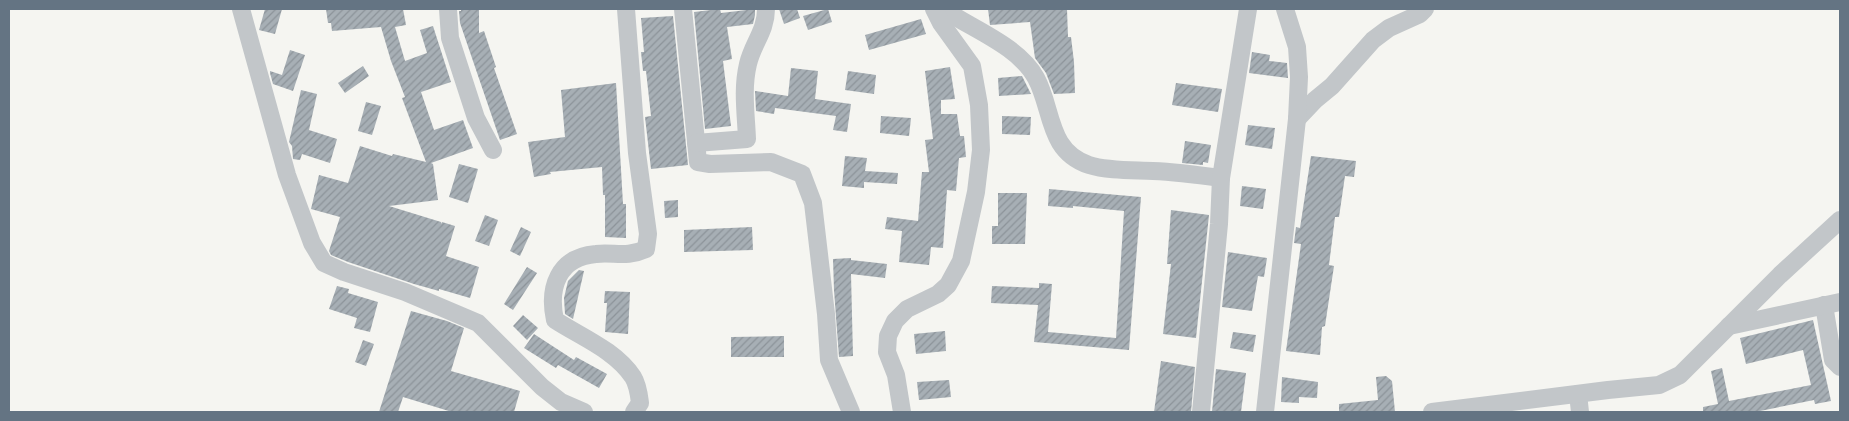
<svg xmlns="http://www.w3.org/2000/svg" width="1849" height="421" font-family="'PT Sans Narrow',sans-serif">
	<defs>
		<pattern id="building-hatch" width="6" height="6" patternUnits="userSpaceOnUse" patternTransform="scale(1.25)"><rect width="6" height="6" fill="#a7afb5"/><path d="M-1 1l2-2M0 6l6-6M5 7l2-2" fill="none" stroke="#8c9399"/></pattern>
	</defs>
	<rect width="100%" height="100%" fill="#f5f5f1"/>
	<g fill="url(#building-hatch)">
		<path d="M265,9H282L275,34L259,30Z"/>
		<path d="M326,9H403L406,25L395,27L405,61L427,53L420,30L433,26L451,82L421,92L434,130L463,120L473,148L431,163L433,164L438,200L389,206L441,222V224L442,222L455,226L446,256L479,267L470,298L439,289V291L414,284L348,262L331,255L329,251L340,217L311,209L319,175L348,183L360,146L392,156L393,154L426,162L402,98L405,97L391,61L381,27L332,31L331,23H328Z"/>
		<path d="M461,9H479V33L484,31L496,67L494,68L517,134L500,140L460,23L459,11H461Z"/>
		<path d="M720,9L721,13L755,9V15L753,24L727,27L732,59L723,61L731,126L705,129L694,12Z"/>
		<path d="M779,9H797L800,18L784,24Z"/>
		<path d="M828,9L832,22L808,30L803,16Z"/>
		<path d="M988,9H1067L1068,37H1071L1074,62L1075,93L1054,94L1046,73L1035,58L1030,22L990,25Z"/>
		<path d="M673,16L688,165L651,169L645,117L651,116L646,71H643L641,52H644L641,18Z"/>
		<path d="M921,19L926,34L869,50L865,35Z"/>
		<path d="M290,50L305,55L293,91L273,84L270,73V71L282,75Z"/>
		<path d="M1252,52L1270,55L1269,61L1287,63L1288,78L1249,73Z"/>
		<path d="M363,66L369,76L345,93L338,83Z"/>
		<path d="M950,67L955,99L941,100V114H957L960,136H964L966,157L959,158L956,191L947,190L943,248L931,247L929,265L899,262L902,231L885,229L887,217L918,221L922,172H929L925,140L933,139L925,71Z"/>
		<path d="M791,68L818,71L815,99L851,104L847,132L833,130L836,116L775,108L774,114L756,111L755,91L788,96Z"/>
		<path d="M848,71L876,75L874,94L845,90Z"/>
		<path d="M1022,76L1031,94L999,96L998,78Z"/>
		<path d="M616,83L623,204H626V238L605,237V195H603L602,167L550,172L551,174L534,177L528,142L565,137L561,90Z"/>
		<path d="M1176,83L1222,89L1218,112L1172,105Z"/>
		<path d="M301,90L317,94L309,130L337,139L330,163L302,154L300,160L293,159L292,146L289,142Z"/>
		<path d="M366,102L381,106L372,135L358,131Z"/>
		<path d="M881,116L911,118L909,136L880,133Z"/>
		<path d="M1002,116L1031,117L1030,135L1002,134Z"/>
		<path d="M1248,125L1275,128L1272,149L1245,145Z"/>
		<path d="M1185,141L1211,145L1208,163L1203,162V165L1182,163Z"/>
		<path d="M845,156L867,158L865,171L898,173L897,184L864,182V188L842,186Z"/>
		<path d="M1311,156L1356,161L1354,177L1345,176L1339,217H1335L1329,265L1334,266L1325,326L1322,327L1320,355L1286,351L1301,244L1294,243L1296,227L1300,228Z"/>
		<path d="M459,164L478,169L468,203L449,197Z"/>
		<path d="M1242,186L1266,189L1263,209L1240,206Z"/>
		<path d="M1049,189L1141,197L1129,350L1034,342L1038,305L991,303L992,286L1039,288V283L1052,284L1048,332L1116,338L1124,211L1073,206V208L1048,206Z"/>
		<path d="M998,193H1027L1025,244H992V226H998Z"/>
		<path d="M678,200V217L665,218L664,201Z"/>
		<path d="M1171,210L1209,215L1196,338L1163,334L1171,264H1167Z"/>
		<path d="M485,215L498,220L489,246L475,241Z"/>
		<path d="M521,227L531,232L520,256L510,251Z"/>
		<path d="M752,227L753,250L684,252V230Z"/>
		<path d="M1228,252L1267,258L1264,277L1258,276L1252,311L1222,307Z"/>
		<path d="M851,258V260L887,264L885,278L851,274L853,356L839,357L834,290L833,259Z"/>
		<path d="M527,267L537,273L513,310L504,304Z"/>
		<path d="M579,270L584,271L573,319L565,314L564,298L568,281Z"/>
		<path d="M337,286L349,289L348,293L378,302L370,332L354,328L357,318L329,309Z"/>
		<path d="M605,291L630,292L628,334L605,332L607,303H604Z"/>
		<path d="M411,311L447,321L464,328L451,371L520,391L514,412H452L403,397L398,412H379Z"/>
		<path d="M523,315L538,328L527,340L513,326Z"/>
		<path d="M1813,320L1831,401L1815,404L1814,400L1755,412H1703V407L1718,404L1711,371L1722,368L1729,401L1811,385L1803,350L1746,364L1740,338Z"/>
		<path d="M945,331L946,351L916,354L914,334Z"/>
		<path d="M1233,332L1256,335L1253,352L1230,348Z"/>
		<path d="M534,334L574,360L576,357L607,374L599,388L558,365L556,368L524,348Z"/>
		<path d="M784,336V357H731V337Z"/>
		<path d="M363,340L374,344L366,366L355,362Z"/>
		<path d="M1161,361L1195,367L1191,412H1154Z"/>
		<path d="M1216,369L1246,373L1241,412H1212Z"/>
		<path d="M1386,376L1392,381L1395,412H1339V404L1378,400L1376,377Z"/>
		<path d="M1282,377L1318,382L1317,398L1299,397V403L1281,402Z"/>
		<path d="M949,380L951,397L919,400L917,382Z"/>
	</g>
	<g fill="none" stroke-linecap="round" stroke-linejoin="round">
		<g stroke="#c2c6c9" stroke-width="18">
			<path d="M241,9L287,175L312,243L324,263L344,272L405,292L478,323L542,387L561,402L584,412"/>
			<path d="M448,9L450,38L476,118L493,150"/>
			<path d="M626,9L637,153L648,234L646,249C626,258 615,252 596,254C558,257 548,288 555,320C581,337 615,350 633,377C638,385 639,395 640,403L634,412"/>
			<path d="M683,9L698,162L710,164L771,162L802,174L813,203L826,314L829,360L851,412"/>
			<path d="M943,9C972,29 1019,46 1036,78C1053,109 1047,151 1089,165C1108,171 1134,170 1153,171C1176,172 1199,175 1221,178"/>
			<path d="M1297,119L1315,100L1332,86L1373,40L1389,28L1420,14L1425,9"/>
			<path d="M696,143L747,139C746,114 742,89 748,64C753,43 766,31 766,9"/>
			<path d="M1824,305L1833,360L1840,367"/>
			<path d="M1729,326L1840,302"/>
			<path d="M1578,394L1580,412"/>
			<path d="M902,412L896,375L887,352L888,336L895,321L907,309L938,294L948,285L961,261L976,192L981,150L979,105L972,66L941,23L934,9"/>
			<path d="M1201,412L1219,224L1221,178L1248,9"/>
			<path d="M1265,412L1297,119L1299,77L1297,47L1285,9"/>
			<path d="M1432,412L1608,390L1659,385L1680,375L1780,275L1840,220"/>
		</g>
	</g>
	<rect width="1849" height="421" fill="none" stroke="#647483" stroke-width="20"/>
</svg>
